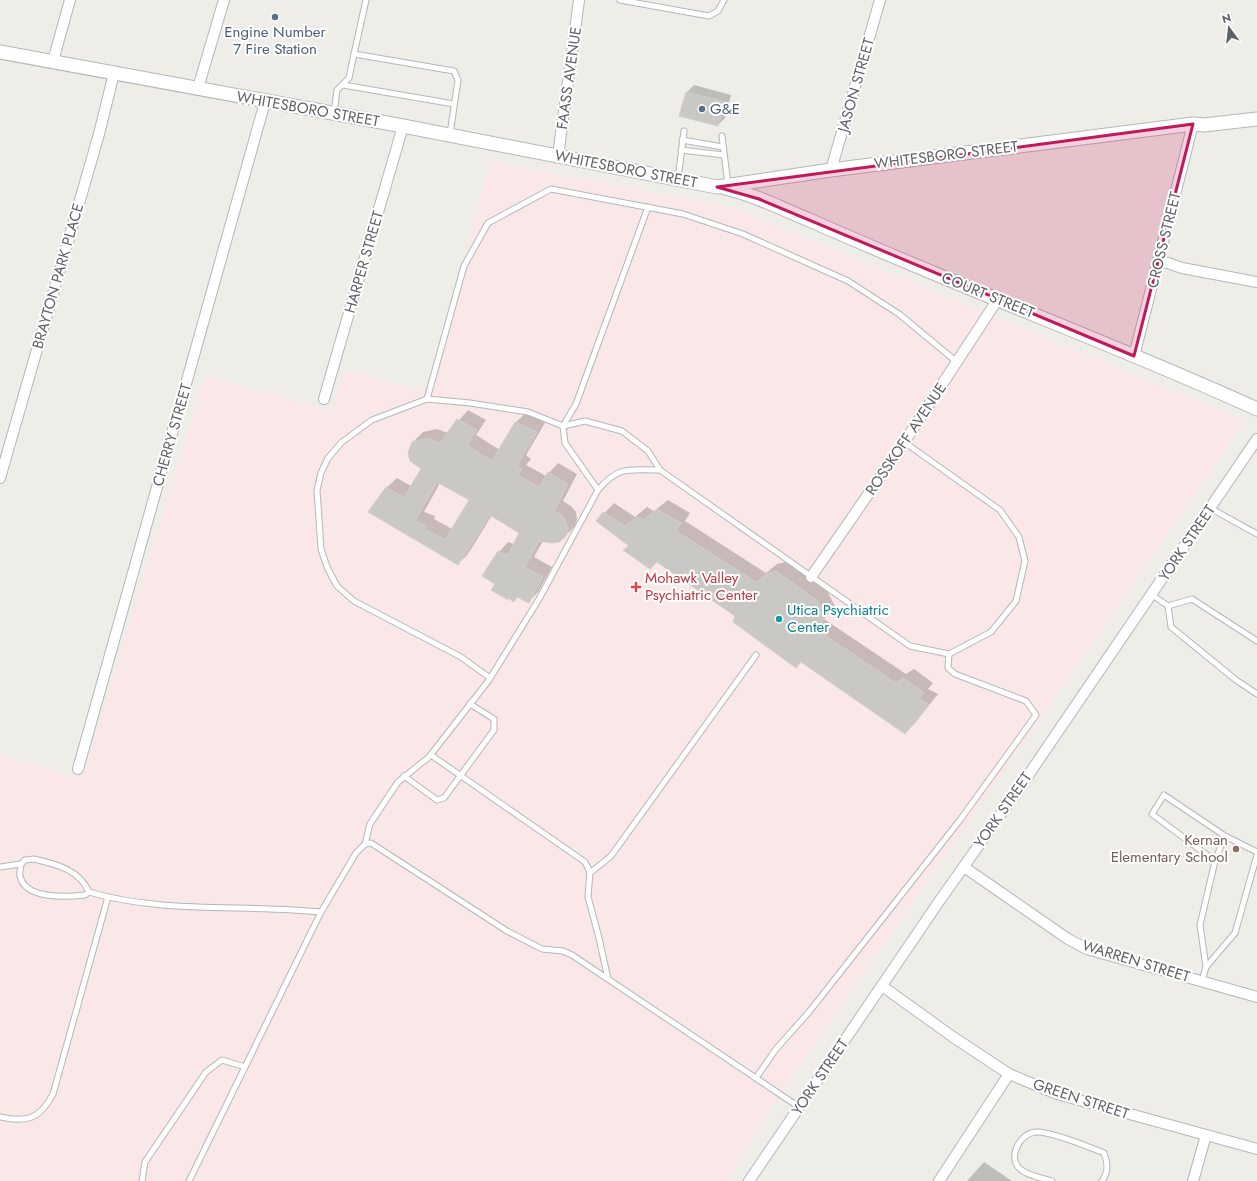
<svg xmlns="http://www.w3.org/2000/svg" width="1257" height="1181" font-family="Jost,sans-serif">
	<rect width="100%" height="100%" fill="#efede7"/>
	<path fill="#f9e8e7" d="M490,161L735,208L1246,421L772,1107L726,1181H0V754L82,779L205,376L332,411L344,370L427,393Z"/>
	<g fill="#0003" fill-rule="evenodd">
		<path d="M694,85L731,95L725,118L718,125L681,115L687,92Z"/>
		<path d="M468,410L486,420L476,435L500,450L516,422L526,413L545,423L526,455L531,459L526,465L546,476L558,463L577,474L563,501L571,506L576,512L577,519L575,526L565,536L543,541L534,557L552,567L538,592L528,602L518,596L514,601L496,583L499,552L508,542L514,544L521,533L492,515L468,554L458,564L370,512L387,487L397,478L411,486L422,469L413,442L423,432L437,429L448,433ZM440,483L470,499L452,529L434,519L435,516L424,512Z"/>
		<path d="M668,500L690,513L685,521L766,573L777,564L786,562L827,591L835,606L824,619L906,674L914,669L933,683L928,689L938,694L915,723L905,733L657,561L625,550L629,545L597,521L614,503L635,517L647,507L654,511Z"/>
		<path d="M984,1162L1012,1181H967Z"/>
	</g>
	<g fill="#cac8c4" stroke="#d3cfc6" fill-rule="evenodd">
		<path d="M686,92L725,102L718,126L679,116Z"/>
		<path d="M457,419L477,430L467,445L492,461L515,422L537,432L517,465L522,469L518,475L539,487L548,472L568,484L554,511L562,515L566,522L568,529L566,536L559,542L552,543L539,541L525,567L543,577L529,603L517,597L514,602L508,598V600L491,590L495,584L482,576L498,551L508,555L519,533L490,515L458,565L368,512L386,487L404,497L421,469L410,461L408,453L412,442L427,438L440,443ZM437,482L469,500L445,540L425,529L427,526L415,521Z"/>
		<path d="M657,509L681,523L676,531L756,582L767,574L776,571L818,601L826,617L816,629L896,683L903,678L924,693L919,699L929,704L905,734L801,662L796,668L733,622L735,616L657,562L650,569L623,550L629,546L596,521L603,512L625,526L637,517L644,520Z"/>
	</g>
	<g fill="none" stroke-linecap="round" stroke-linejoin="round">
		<defs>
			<g id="service">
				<path d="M620,0L709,16L718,11L724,0"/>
				<path d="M354,54L366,0"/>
				<path d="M343,85L454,104"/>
				<path d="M334,113L337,90L349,78L354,54L454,71L458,80L450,134"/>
				<path d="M722,136L728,185"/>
				<path d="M682,140L723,147"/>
				<path d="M681,150L724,155"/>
				<path d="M678,179L684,131"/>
				<path d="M427,399L464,266L488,223L551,189L683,214L743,234L848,281L899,314L957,362"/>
				<path d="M598,490L565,443L563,426L585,421L622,431L648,451L660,470"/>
				<path d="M1210,508L1257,534"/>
				<path d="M1151,594L1168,606L1171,627L1236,680L1257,694"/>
				<path d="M1168,606L1192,599L1257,641"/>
				<path d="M490,678L461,657L354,601L337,586L327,567L321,549L317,490L321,473L328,458L342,442L372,420L427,399L470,403L528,412L563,426L576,404L648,207"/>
				<path d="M431,755L585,862L590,872L588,897L599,938L608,979"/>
				<path d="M404,776L437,800L444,798L494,730V719L470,704"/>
				<path d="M365,844L370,824L398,782L429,757L489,680L539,599L598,490C619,465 630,470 660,470L910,646L949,654L991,632L1016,601L1025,561L1019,537L1000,510L904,442"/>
				<path d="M34,859C55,864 79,869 89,892L85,895C68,897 25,900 20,876C19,873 21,868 21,864L25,860Z"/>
				<path d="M1215,861L1225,836"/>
				<path d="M0,867L21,864"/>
				<path d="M590,873L611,856L756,655"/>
				<path d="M89,892C164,914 244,904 321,912L356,853L365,844L371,843L507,931L542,949L563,951L572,955L799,1107"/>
				<path d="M1206,967L1235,933L1257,855"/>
				<path d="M1202,981L1206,967L1200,925L1215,861L1152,814L1164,795L1225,836L1257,852"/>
				<path d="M756,1078L776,1049L809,1012L960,820L1036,715L1026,701L955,674L948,668L949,654"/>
				<path d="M0,1117C27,1123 40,1119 53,1094L108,897"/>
				<path d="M142,1181L145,1162L206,1072L222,1060L245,1067"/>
				<path d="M189,1181L321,912"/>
				<path d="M1052,1181C1042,1178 1028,1176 1020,1169C1007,1157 1020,1133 1036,1132C1051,1131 1089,1147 1104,1153C1108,1163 1109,1172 1102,1181"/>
			</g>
			<g id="minor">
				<path d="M53,61L70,0"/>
				<path d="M198,88L224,0"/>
				<path d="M558,156L579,0"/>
				<path d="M831,170L880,0"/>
				<path d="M1159,260L1182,268L1257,282"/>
				<path d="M1134,356L1193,124"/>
				<path d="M324,399L403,126"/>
				<path d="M0,478L99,134L114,73"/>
				<path d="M811,577L903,444L998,299"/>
				<path d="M78,769L265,102"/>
				<path d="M964,867L1068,939L1087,949L1257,997"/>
				<path d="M882,986L953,1037L1009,1074L1057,1094L1257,1149"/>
				<path d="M749,1181L938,903L1025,780L1257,439"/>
				<path d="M939,1181L1009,1074"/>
				<path d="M1193,1181L1206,1135"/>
			</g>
			<g id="tertiary">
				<path d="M0,52L403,126L717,187L831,170L1193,124L1204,125L1257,119"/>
				<path d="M725,188C753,194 780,208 807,219C848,237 890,255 931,272C1040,318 1150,360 1257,409"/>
			</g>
		</defs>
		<use href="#service" stroke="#b4b7ba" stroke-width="7"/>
		<use href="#minor" stroke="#b4b7ba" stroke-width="12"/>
		<use href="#tertiary" stroke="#b4b7ba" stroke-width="15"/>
		<use href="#service" stroke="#fff" stroke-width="5"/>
		<use href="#minor" stroke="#fff" stroke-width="10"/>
		<use href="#tertiary" stroke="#fff" stroke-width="13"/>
	</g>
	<path fill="#c2185b" fill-opacity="0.2" stroke="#c2185b" stroke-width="3" stroke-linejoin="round" d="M1193,124L1134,356L759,199L717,187Z"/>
	<g fill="#5c6f8a" stroke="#fff" stroke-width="1.5">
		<circle cx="275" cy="17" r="4"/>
		<circle cx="702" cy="109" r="4"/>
	</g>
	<path fill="#e0444e" stroke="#fff" stroke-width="1.5" d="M634 581h4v4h4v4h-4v4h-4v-4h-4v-4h4z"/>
	<circle fill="#0f9aa8" stroke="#fff" stroke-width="1.5" cx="779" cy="619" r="4"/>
	<circle fill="#8d6e63" stroke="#fff" stroke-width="1.5" cx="1236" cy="849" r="4"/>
	<g text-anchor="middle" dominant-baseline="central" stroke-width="4" stroke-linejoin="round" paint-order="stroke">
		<g font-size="15" fill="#4e5e75" stroke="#fff">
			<text x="275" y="32">Engine Number<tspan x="275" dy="17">7 Fire Station</tspan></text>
			<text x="710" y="109" text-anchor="start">G&amp;E</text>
		</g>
		<g font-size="15" fill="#5f6265" stroke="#fff">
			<text transform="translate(569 78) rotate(-82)">FAASS AVENUE</text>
			<text transform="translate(856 85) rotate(-74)">JASON STREET</text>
			<text transform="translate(308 109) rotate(10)">WHITESBORO STREET</text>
			<text transform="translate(946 155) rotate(-7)">WHITESBORO STREET</text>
			<text transform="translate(626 169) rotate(11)">WHITESBORO STREET</text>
			<text transform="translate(1164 240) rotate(-76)">CROSS STREET</text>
			<text transform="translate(364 262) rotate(-74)">HARPER STREET</text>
			<text transform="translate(58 276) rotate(-74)">BRAYTON PARK PLACE</text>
			<text transform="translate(988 295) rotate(22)">COURT STREET</text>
			<text transform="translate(172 435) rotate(-74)">CHERRY STREET</text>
			<text transform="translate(906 439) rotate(-56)">ROSSKOFF AVENUE</text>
			<text transform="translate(1187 543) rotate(-56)">YORK STREET</text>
			<text transform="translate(1003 810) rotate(-55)">YORK STREET</text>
			<text transform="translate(1136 961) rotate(17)">WARREN STREET</text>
			<text transform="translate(820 1077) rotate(-56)">YORK STREET</text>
			<text transform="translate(1081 1099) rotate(18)">GREEN STREET</text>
		</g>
		<g font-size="15" fill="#be3a42" stroke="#fff" text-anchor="start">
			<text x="645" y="578">Mohawk Valley<tspan x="645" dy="17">Psychiatric Center</tspan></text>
		</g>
		<g font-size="15" fill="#0d838f" stroke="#fff" text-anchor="start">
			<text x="787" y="610">Utica Psychiatric<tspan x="787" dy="17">Center</tspan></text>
		</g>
		<g font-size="15" fill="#785e54" stroke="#fff" text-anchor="end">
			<text x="1228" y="840">Kernan<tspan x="1228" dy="17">Elementary School</tspan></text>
		</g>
	</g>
	<g transform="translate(1229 28) rotate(345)" stroke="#ffffff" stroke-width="3" paint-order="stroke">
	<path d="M0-3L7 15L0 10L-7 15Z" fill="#5f6265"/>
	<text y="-6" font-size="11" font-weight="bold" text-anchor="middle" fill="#5f6265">N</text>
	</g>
</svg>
